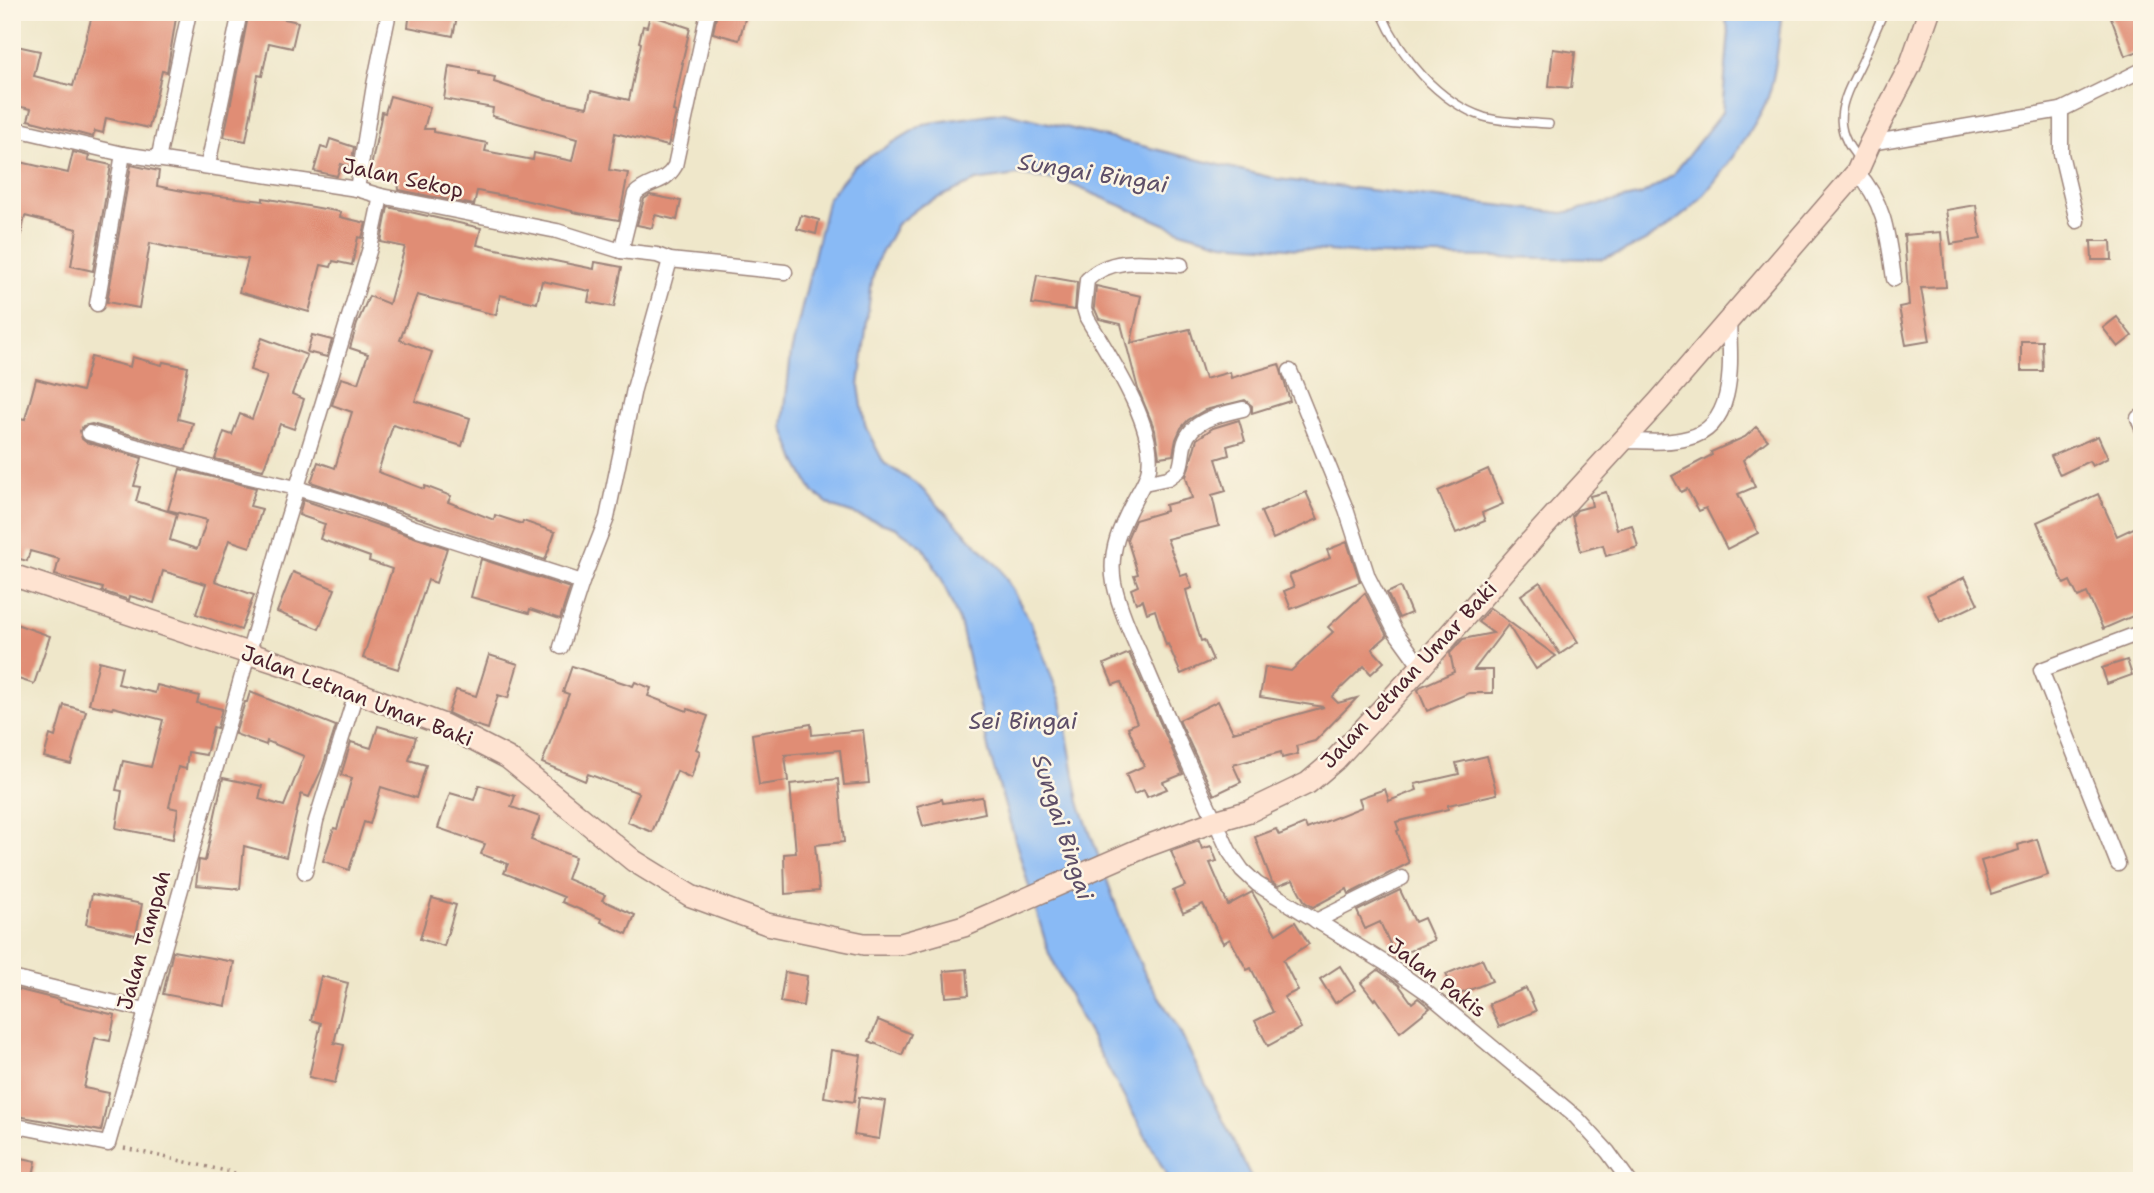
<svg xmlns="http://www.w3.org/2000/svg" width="2154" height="1193" font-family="'Shantell Sans',sans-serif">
	<rect width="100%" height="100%" fill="#fcf5e5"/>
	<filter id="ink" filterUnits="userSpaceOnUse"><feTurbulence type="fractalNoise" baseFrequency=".0143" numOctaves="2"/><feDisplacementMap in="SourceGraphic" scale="14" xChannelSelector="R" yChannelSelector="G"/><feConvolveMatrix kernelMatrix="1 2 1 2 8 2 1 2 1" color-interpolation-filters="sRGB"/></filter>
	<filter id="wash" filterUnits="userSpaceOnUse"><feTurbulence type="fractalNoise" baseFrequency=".00686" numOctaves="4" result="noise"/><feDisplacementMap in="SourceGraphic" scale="28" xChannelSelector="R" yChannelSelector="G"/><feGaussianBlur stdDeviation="1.57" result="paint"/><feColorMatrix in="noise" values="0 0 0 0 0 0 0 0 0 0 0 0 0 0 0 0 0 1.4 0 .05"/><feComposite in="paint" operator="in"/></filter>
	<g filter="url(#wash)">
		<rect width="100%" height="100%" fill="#efe7ca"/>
		<path fill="#89baf5" stroke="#6a6c90" stroke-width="2" d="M1723,12H1782C1778,40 1777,70 1768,97C1758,124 1711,191 1689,210C1664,231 1632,251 1601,259L1378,255L1223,243L1183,232L1063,181L1017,175L976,181L922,205L897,224L877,261L872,281L859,386L865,426L884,463L918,485L1000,568L1031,623L1061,701L1079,802L1126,933L1144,972L1177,1026L1253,1181H1170L1080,1017L1049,954L989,752L961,626L942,580L923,547L896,528L833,507L813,492L796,461L783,426L791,353L828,198L854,166L924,124L1004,112L1277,179L1563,213L1641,195L1672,176L1722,112L1729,31Z"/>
		<g id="blocks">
			<g fill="#e08d75">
				<path d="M93,12H177L167,72L162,71L149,128L106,118L103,133L95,131L93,137L28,120L31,109L12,105V45L40,51L34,76L73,86Z"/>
				<path d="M249,12H281L280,18L298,22L292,48L269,43L262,76L258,75L246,141L224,137Z"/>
				<path d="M410,12H458L453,36L408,27Z"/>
				<path d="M717,12H747L739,40L713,33Z"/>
				<path d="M2109,12H2137L2142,26V50L2125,56Z"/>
				<path d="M650,15L690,28L682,63H683L673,111L676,112L668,146L615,133L609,170L628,173L619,220L572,212V211L520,199L477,191L474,205L399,190L398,180L370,172L382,112L385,113L390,96L430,107L424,129H434V132L487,143L485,151L533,160L534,153L572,161L577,139L492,116L493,108L444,99L449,66L479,71V74L495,77L494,82L546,99L587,107L591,91L629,100L641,43L639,42L643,26L647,27Z"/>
				<path d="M1553,49L1575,52L1571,88L1549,86Z"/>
				<path d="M330,139L354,147L351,167L341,164L337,176L314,171L321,147L327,149Z"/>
				<path d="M73,152L89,156L88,160L111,165L93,271L71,266L77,229L25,216L19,246H12V160L68,173Z"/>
				<path d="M131,165L159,171L157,186L193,193L263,201V198L341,212L340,217L366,223L362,238L358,237L352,265L333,261L331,267L321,265L309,312L239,292L248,259L180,250L150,243L139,308L107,302Z"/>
				<path d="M650,195L681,201L677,220L655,215L652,228L637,225L644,199Z"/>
				<path d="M1976,205L1981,239L1951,244L1946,210Z"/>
				<path d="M388,207L481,228L477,245L594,269L595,262L622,267L614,307L588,302L590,291L542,281L537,303L500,295L496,315L417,295L400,340L432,352L415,401L470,418L462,446L393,425L378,472L424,489L425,486L451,496L448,502L494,520L495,515L522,524L523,521L555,532L545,560L311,482L318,462L335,468L352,412L332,405L341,378L358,383L368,354L350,348L357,324L369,296L389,304L405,247L381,242Z"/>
				<path d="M801,215L819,220L816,234L797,229Z"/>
				<path d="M1941,232L1946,287L1921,288L1930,341L1906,345L1899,307L1909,305L1904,235Z"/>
				<path d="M2091,241H2111L2112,260H2092Z"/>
				<path d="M1037,275L1077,282L1075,310L1032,304Z"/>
				<path d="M1096,286L1141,296L1131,343L1190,329L1205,379L1230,372L1231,378L1279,364L1290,401L1252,413V406L1245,400L1205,410L1188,420L1181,428L1176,439L1173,455L1159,457L1155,430L1138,389L1121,324L1099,319L1094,307Z"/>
				<path d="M2117,317L2132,336L2118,347L2103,328Z"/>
				<path d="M312,335L332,340L327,357L307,352Z"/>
				<path d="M262,338L307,355L292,394L304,399L294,429L280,424L263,470L215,459L224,432L232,435L240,414L252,419L267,376L250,370Z"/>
				<path d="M2021,341H2042L2043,371H2021Z"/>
				<path d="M91,357L130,367L132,357L162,365L163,362L188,367L178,419L193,423L186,450L92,424L83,426L80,431L82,439L86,442L142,458L134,486L140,487L136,501L177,514L170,540L197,549L207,520L168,510L180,469L256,488L250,506L262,509L250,547L229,540L215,581L254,595L241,630L196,614L206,584L163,571L154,603L130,596L129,600L102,591L103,588L55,575L59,559L30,551L27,561L13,557L16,547L12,546V445L19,418L25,419L36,379L82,391Z"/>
				<path d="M1239,420L1245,441L1227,446L1229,455L1216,459L1226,491L1212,495L1219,526L1167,539L1181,576L1187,574L1192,588L1186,590L1188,598L1201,641L1204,640L1213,660L1181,674L1168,644L1166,645L1155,610L1147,613L1143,600L1136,603L1131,589L1138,586L1134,575L1138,574L1127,539L1135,520L1166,511L1165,505L1192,498L1186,477L1197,439L1213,428Z"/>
				<path d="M1756,427L1768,440L1743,460L1755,487L1738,494L1758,533L1727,549L1706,508L1699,511L1687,489L1681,492L1672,476L1712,455L1711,452L1745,437Z"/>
				<path d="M2098,436L2108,458L2092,466L2089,461L2060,475L2051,456Z"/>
				<path d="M1488,469L1503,504L1482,513L1485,521L1456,533L1438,491Z"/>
				<path d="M1306,492L1318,519L1273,539L1261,512Z"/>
				<path d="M1606,492L1617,529L1632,525L1638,547L1606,556L1603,545L1581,551L1572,516L1577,510L1592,506L1590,496Z"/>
				<path d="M2098,494L2117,536L2142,524V612L2103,629L2087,593L2078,597L2070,581L2064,584L2037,522Z"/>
				<path d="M303,500L447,548L436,583L428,580L398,669L363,658L392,569L369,561L370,557L320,539L325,524L299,515Z"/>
				<path d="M1347,542L1360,582L1291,609L1284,591L1294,587L1289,575L1330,558L1327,550Z"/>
				<path d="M481,559L570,588L560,619L530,609L529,613L471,597Z"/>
				<path d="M293,572L335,589L319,629L277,612Z"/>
				<path d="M1965,577L1978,604L1940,622L1927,595Z"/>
				<path d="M1540,582L1578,642L1560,654L1521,595Z"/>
				<path d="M1400,587L1411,613L1399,618L1387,593Z"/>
				<path d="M1365,593L1387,636L1372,649L1384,662L1371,674L1364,666L1332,697L1338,703L1357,698L1315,741L1296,746L1298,754L1282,758L1281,752L1233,765L1241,782L1214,795L1179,720L1218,701L1233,732L1324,707L1260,697L1265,667L1291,671L1333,632L1328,627Z"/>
				<path d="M1490,608L1556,656L1536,669L1508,625L1474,670H1493V693H1469L1427,711L1418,690L1422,686L1454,672L1450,653L1463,639L1493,633L1478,622Z"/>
				<path d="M16,624L50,636L34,684L12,677V635Z"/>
				<path d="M1129,653L1183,774L1163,782L1167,789L1147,797L1144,790L1134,794L1126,774L1144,766L1128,727L1137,723L1121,682L1113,685L1104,664Z"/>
				<path d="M489,655L518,664L508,698L498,695L488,729L469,723L448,713L456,690L476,696Z"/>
				<path d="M2127,660L2132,675L2107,684L2102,668Z"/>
				<path d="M99,661L122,667L118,684L155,693L157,685L199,696L197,703L222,709L217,728L213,727L206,755L188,752L186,769L178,767L169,807L178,809L173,839L116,828L122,791L116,790L123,761L151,767L163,720L113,707L112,709L89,704Z"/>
				<path d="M572,666L633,686L635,682L651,688L648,696L687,711L688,709L708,716L696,749L700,751L691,778L677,771L652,832L627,822L639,793L588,774L585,781L542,763L569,694L563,692Z"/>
				<path d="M250,692L336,726L322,769L309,797L301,794L286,857L244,846L240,889L196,885L199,860L205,861L223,778L262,786L259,799L284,806L304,756L267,741L266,745L235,734L245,702H247Z"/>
				<path d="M64,705L86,711L71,764L44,757L50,735L55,737Z"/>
				<path d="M811,724L812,735L863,730L869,783L844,785L840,750L785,755L788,781L759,785L752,734Z"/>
				<path d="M378,726L416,737L409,760L426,765L416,798L381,787L370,824L364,822L349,870L323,861L334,828L337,829L352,778L341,775L351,742L371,748Z"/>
				<path d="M1487,756L1497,794L1448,805V809L1396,822L1399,830L1397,831L1409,863L1349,894L1347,889L1313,907L1305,902L1293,880L1278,886L1272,882L1255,837L1276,829L1279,835L1305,824L1307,829L1362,807L1359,798L1385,789L1389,801L1417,790L1415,784L1459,774L1456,763Z"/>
				<path d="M838,779L844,842L815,845L819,891L785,894L784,854L796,853L790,784Z"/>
				<path d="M479,785L515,796L511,807L540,817L531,840L575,857L567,879L605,895L602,900L635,915L627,934L601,922L602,919L562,902L564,897L504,873L508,864L481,854L485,844L438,828L450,793L474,800Z"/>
				<path d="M982,797L985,813L923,826L917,806L942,799L943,803Z"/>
				<path d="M2037,839L2048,875L1991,894L1981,861L2019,850L2018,845Z"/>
				<path d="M1199,841L1202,849L1211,846L1217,861L1210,863L1228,905L1252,892L1276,934L1295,922L1309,944L1283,960L1298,990L1284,997L1301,1028L1268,1046L1255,1021L1273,1012L1251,968L1247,970L1230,939L1223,943L1203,904L1183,913L1173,891L1185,886L1171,851Z"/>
				<path d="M1400,890L1415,922L1424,918L1434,940L1396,957L1380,922L1365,929L1357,911Z"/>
				<path d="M92,894L142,904L136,935L86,924Z"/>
				<path d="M432,898L456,905L444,946L420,939Z"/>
				<path d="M173,951L234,962L226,1006L163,994Z"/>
				<path d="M1482,959L1492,981L1455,996L1446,974Z"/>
				<path d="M1340,966L1355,990L1335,1003L1320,979Z"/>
				<path d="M967,969L969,995L946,997L944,971Z"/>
				<path d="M1378,970L1399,985L1412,1003L1418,998L1430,1008L1400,1032L1376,998L1374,1000L1361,983Z"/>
				<path d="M785,972L807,976L803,1006L780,1002Z"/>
				<path d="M321,976L348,983L334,1043L344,1045L335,1083L309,1077L321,1023L311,1020Z"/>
				<path d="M1526,988L1536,1011L1499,1027L1489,1004Z"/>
				<path d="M16,989L60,1000V1002L115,1015L110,1041L95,1038L84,1088L109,1093L101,1131L12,1115V1021Z"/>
				<path d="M878,1020L911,1034L902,1055L869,1041Z"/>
				<path d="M831,1050L861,1055L854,1102L824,1097Z"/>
				<path d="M859,1097L885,1101L879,1139L854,1135Z"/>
				<path d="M12,1156L36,1161L32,1181H12Z"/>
			</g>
		</g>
	</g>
	<g filter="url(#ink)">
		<use href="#blocks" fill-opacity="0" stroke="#9c837a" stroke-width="2"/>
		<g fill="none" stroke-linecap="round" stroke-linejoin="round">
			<defs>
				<g id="lane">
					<path d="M1381,12C1400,56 1438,102 1484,117C1504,123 1528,122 1549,124"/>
					<path d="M1859,159C1830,127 1841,103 1859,68C1868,50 1875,31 1884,12"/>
				</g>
				<g id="street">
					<path d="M2061,110L2142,70"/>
					<path d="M12,128L123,154L357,189L381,196L557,231L621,251L657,255L670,260L785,272"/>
					<path d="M1870,143L2061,110V154L2077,221"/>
					<path d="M158,160L189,12"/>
					<path d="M208,165L240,12"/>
					<path d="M1857,172C1886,204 1888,238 1894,279"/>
					<path d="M357,189L374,85L389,12"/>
					<path d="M621,251L635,194C649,180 664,185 675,166L708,12"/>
					<path d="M1181,265C1148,263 1112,255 1087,280L1084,308L1087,318C1108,354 1156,425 1149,468C1147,479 1141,488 1136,497C1121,525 1108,551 1114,583C1120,612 1134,640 1146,667C1172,729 1201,790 1229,851L1242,870L1257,884L1385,963L1425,991L1576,1117L1608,1152L1629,1181"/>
					<path d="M97,304L123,154"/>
					<path d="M1290,371L1346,509L1368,577L1395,631L1421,667"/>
					<path d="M2138,418L2142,428"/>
					<path d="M89,433L216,469L296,488L347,503L415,528L582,582"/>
					<path d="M1622,441C1643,441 1666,444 1688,438C1738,426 1730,359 1729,320"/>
					<path d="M1144,483L1168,478L1179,470C1183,461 1182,451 1185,442C1192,419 1222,414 1243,409"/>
					<path d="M561,647L582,582L607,518L634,389L670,260"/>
					<path d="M2118,864L2041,670L2142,632"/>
					<path d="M305,872L316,821L356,693"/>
					<path d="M1316,921L1402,878"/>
					<path d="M12,978L145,1010"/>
					<path d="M12,1125L108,1144L280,543L370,248L381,196"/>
				</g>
				<path id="secondary" d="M12,575L284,665L444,725L508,758L634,861L691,896L767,924L864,944H901L964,926L1147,846L1215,821L1250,811L1308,783L1335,760L1421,667L1531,541L1659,401L1857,172L1870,143L1910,66L1929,12"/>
			</defs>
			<use href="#lane" stroke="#9c837a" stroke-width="10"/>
			<use href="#street" stroke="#9c837a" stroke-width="17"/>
			<use href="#secondary" stroke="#9c837a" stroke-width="24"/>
			<path stroke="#9c837a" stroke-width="3.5" stroke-dasharray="2 5" stroke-linecap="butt" d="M124,1148L235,1173"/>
			<use href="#lane" stroke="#fff" stroke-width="7"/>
			<use href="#street" stroke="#fff" stroke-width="14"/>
			<use href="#secondary" stroke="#fee3d1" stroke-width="21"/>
		</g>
	</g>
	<g text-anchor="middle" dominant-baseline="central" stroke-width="5" stroke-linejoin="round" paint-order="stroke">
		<g font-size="21" fill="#4a1f2b" stroke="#fcf5e5">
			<text transform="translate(403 178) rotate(12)">Jalan Sekop</text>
			<text transform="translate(1409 675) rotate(-47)">Jalan Letnan Umar Baki</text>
			<text transform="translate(357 696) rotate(21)">Jalan Letnan Umar Baki</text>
			<text transform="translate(144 940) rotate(-74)">Jalan Tampah</text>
			<text transform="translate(1437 978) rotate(37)">Jalan Pakis</text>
		</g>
		<g font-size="23" font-style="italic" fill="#5d4e68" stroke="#fcf5e5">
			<text transform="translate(1093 173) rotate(9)">Sungai Bingai</text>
			<text x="1023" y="721">Sei Bingai</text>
			<text transform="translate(1063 827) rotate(72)">Sungai Bingai</text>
		</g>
	</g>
	<rect width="2154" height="1193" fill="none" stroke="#fcf5e5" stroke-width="42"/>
</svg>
